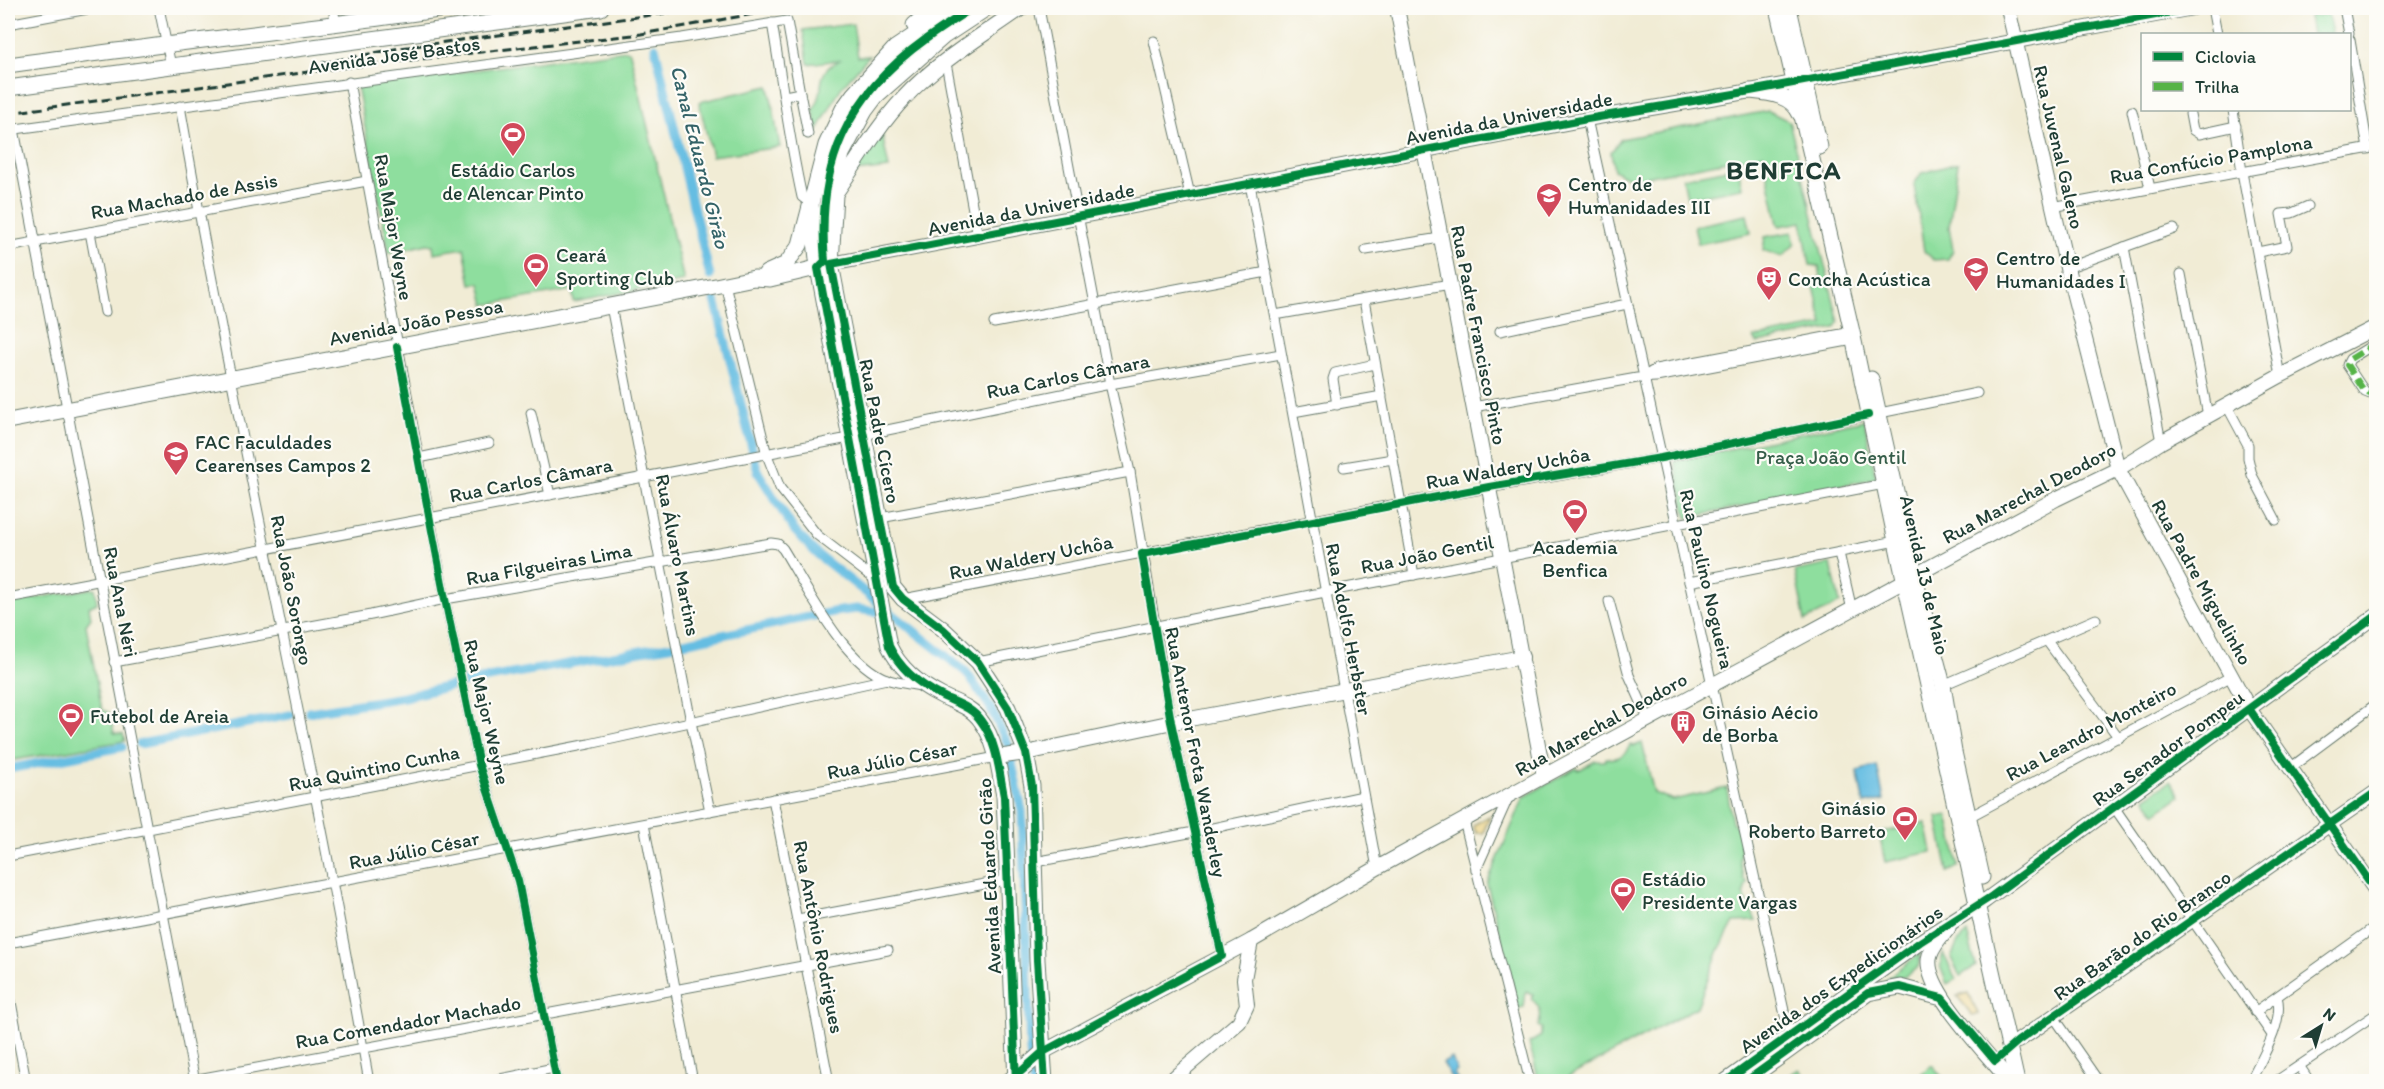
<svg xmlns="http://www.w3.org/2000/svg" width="2384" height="1089" font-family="Itim,sans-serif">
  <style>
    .green { fill: #8ede9e; stroke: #568e69; stroke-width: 1.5 }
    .sand { fill: #eeda9e; stroke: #868c69; stroke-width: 1.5 }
    .water { fill: #65bde2; stroke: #427d8b; stroke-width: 1.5 }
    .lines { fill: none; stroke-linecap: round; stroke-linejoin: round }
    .canal { stroke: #65bde2; stroke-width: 9 }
    .street-casing { stroke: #687a6c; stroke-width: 11 }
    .secondary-casing { stroke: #687a6c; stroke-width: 16 }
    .primary-casing { stroke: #687a6c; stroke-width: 17 }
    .street { stroke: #fff; stroke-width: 9 }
    .secondary { stroke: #fff; stroke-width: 14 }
    .primary { stroke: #fff; stroke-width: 15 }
    .rail { stroke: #1f3d34; stroke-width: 3; stroke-dasharray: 9 4.5; stroke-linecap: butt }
    .quiet { stroke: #55b346; stroke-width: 6; stroke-dasharray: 12 6; stroke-linecap: butt }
    .cycleway-casing { stroke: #fdfcf7; stroke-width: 11 }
    .cycleway { stroke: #00873e; stroke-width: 8 }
    .labels { text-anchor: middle; stroke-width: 4.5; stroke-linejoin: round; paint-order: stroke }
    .street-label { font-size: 20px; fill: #1f3d34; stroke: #fdfcf7 }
    .poi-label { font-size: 20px; fill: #1f3d34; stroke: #fdfcf7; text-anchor: start }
    .park-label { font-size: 20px; fill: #355d49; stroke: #fdfcf7 }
    .water-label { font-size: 21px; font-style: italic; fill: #346368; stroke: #fdfcf7 }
    .district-label { font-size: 26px; font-weight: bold; letter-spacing: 1.5px; fill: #1f3d34; stroke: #fdfcf7 }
  </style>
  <rect width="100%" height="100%" fill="#fdfcf7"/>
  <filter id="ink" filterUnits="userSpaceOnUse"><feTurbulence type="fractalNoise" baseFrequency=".0167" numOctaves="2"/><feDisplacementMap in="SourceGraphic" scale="12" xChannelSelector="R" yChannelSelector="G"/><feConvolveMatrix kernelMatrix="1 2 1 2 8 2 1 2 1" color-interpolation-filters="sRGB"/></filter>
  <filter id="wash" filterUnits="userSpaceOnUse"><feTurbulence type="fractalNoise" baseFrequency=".008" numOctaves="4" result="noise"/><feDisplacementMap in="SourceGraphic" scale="24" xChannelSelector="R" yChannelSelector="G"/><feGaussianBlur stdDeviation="1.35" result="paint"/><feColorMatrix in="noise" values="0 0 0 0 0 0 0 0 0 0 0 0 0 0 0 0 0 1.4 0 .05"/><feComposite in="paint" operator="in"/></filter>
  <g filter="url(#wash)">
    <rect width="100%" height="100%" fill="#f1ecd5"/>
    <g class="green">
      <path d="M2328 14 2332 34H2312L2309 16Z"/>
      <path d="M853 24 858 57 869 56 841 88 817 131 813 109C825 96 817 78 828 68 831 64 836 63 840 60L808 64 803 30Z"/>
      <path d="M627 50 630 52 684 281 574 302 572 290 485 305 480 283 471 284 464 248 434 253 433 245 427 244 389 253 357 86Z"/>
      <path d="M769 86 780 147 712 156 699 102Z"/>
      <path d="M1768 111 1789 121 1839 322 1835 328 1757 343 1754 338 1823 325 1813 282 1821 277 1819 266 1810 265 1802 222 1780 226 1778 224 1763 154 1635 179 1622 175 1614 170 1611 152 1621 139Z"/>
      <path d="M881 129 889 168 854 172Z"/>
      <path d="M1958 163 1949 227 1953 250 1948 259 1934 260 1924 251 1914 184 1922 173Z"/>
      <path d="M1738 167 1742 188 1687 198 1683 178Z"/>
      <path d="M1747 215 1751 233 1698 244 1694 226Z"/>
      <path d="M1792 232 1795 244 1782 257 1763 250 1765 237Z"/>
      <path d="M1864 420 1876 478 1687 518 1674 461Z"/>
      <path d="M1831 564 1840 603 1805 621 1795 571Z"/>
      <path d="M95 588 97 603 89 607 91 618 86 625 102 710 110 713 114 733 123 734 125 741 8 761V603Z"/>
      <path d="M1642 743 1654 793 1673 800 1727 788 1732 822C1744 832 1741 846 1740 859 1740 866 1743 873 1743 880L1747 882C1742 893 1744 902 1753 909L1752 912 1756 921 1734 922 1719 950 1697 1007 1561 1081H1539L1529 1043 1541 1036V1028L1538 1026C1543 1015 1541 1006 1531 999L1533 995 1526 992 1524 1007 1518 1009 1487 884 1524 797 1576 768 1579 770 1595 761H1605L1606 758C1617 760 1625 756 1630 745L1634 746Z"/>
      <path d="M2170 781 2180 796 2156 813 2145 798Z"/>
      <path d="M1948 815 1959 866 1948 872 1937 817Z"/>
      <path d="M1926 823 1932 852 1885 862 1879 833Z"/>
      <path d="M1967 933 1976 966 1960 976 1951 958 1958 942Z"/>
      <path d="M1921 953 1918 967 1904 977 1887 978Z"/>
      <path d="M1943 953 1956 979 1947 984 1940 966Z"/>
      <path d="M1932 1065 1944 1079 1941 1081H1928L1921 1074Z"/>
      <path d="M1799 1069 1809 1081H1780Z"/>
    </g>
    <g class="sand">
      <path d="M1490 816 1483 833H1476L1473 825Z"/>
      <path d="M1969 993 1978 1014 1973 1016 1957 996Z"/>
    </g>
    <g class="water">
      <path d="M1877 766 1884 800 1864 804 1857 771Z"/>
      <path d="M1452 1058 1457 1071 1454 1073 1457 1079 1453 1081 1443 1063Z"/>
    </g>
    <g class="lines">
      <g class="canal">
        <path d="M655 47 710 276"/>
        <path d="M715 300 758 472 794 530 818 555 966 672 989 705 1008 744 1022 811 1030 1050 1033 1082"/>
        <path d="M309 712 404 697 471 681 669 646 833 612 856 609 887 613"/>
        <path d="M140 744 290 715"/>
        <path d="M8 769 122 747"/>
      </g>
    </g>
  </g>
  <g filter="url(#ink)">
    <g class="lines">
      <defs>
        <g id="street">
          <path d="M159 8 171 66"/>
          <path d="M333 8 336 24"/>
          <path d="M1039 8 1110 384 1130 472 1171 722 1222 956"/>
          <path d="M2212 8 2217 34"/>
          <path d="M2344 8 2349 34"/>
          <path d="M772 23C782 81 789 139 802 197L811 204"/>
          <path d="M8 24 93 8"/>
          <path d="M2350 40 2368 149"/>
          <path d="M1154 41 1190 195"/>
          <path d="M947 68 978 237"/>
          <path d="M349 82 445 599 479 765 518 881 557 1082"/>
          <path d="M800 93 808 134"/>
          <path d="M180 106C237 432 312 755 369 1082"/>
          <path d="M2233 110 2242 172 2280 376"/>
          <path d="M2132 111 2150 188"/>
          <path d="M2190 114 2193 130 2199 134 2236 126"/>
          <path d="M1587 119 1790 1038"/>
          <path d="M14 129 195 1082"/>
          <path d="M8 130 682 38 787 21 800 93 785 96"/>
          <path d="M1250 184 1377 868"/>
          <path d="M2052 207 2376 147"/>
          <path d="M90 232 105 312"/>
          <path d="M8 247 367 181"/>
          <path d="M2124 247 2161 442"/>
          <path d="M1366 250 1440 238"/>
          <path d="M2258 252 2287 246 2281 214 2292 213 2308 206"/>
          <path d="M2067 268 2174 229"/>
          <path d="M2181 274 2208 416"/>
          <path d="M725 284 767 455 780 488 817 535 877 581"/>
          <path d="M1364 300 1414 575"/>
          <path d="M611 306 691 722 710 811"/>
          <path d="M1275 315 1450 284"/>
          <path d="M994 323 1267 272"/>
          <path d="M1500 331 1627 304"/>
          <path d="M2376 343 2350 359 2347 365 2365 392 2370 394 2376 390"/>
          <path d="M1643 377 1656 369 1852 332"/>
          <path d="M1337 405 1333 379 1335 373 1375 364"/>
          <path d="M2227 406 2248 445V458L2252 475 2276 520"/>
          <path d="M1473 407 1637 378 1656 377 1853 340"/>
          <path d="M1293 412 1382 396"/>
          <path d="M531 413 550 495"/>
          <path d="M863 435 1110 384 1281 354"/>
          <path d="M419 458 489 443"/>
          <path d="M1344 467 1393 459"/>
          <path d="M880 518 1130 472"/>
          <path d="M1839 553 1852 610"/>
          <path d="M1689 582 1896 541"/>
          <path d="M8 598 849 438"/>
          <path d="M903 599 1402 503 1661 458 1977 393"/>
          <path d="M1609 601 1629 675 1649 720"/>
          <path d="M2047 641 2119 738"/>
          <path d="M114 662 371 615 445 599 771 543 778 544 783 549C807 588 844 665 889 680 899 683 910 684 921 686"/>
          <path d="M978 662 1325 592 1884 484"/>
          <path d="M1943 685 2096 619"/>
          <path d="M2290 768 2376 704"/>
          <path d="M773 799 829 1082"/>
          <path d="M2114 807 2272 1035"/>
          <path d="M1969 817 2230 677"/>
          <path d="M1464 821 1530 1082"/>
          <path d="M644 824 693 1082"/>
          <path d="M8 856 589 744 887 679"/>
          <path d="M1035 862 1194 832 1363 796"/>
          <path d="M1476 870 1509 796"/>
          <path d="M798 919 1006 880"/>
          <path d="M8 943C337 882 667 820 997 757"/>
          <path d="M8 986 26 1082"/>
          <path d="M2255 1012 2376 926"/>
          <path d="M2054 1017 2099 1082"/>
          <path d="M2300 1067 2310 1082"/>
          <path d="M182 1082 888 950"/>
          <path d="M485 1082 554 1068"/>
          <path d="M2250 1082C2261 1060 2285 1021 2277 997"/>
          <path d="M2275 1082 2376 1014"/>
        </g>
        <g id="secondary">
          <path d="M1397 8 1544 776"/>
          <path d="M2008 8 2067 268 2118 469 2250 710 2376 891"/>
          <path d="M831 264 1587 119 1734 94 2193 8"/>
          <path d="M997 757 1026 753 1168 723 1522 657"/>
          <path d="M1986 900 2376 616"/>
          <path d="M2018 1041 2376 792"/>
          <path d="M1043 1052 1251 941 1377 868 1544 776 2056 499 2118 469 2161 442 2280 376 2376 327"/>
          <path d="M1169 1082 1239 1022 1247 1005 1244 979 1251 941"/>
        </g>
        <g id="primary">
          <path d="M987 8 943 37 877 95 865 111 842 154 836 177 831 264 893 587 903 599 943 629 978 662 1008 708 1026 753 1032 786 1037 960 1045 1082"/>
          <path d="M1777 8 1852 332 1901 565 2017 1082"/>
          <path d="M1789 8 1820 147"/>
          <path d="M914 25 933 8"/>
          <path d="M8 65C156 45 304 29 452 8"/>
          <path d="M8 88 601 8"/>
          <path d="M1749 91C1768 93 1791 94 1800 114"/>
          <path d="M836 192C858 160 877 127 904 98 937 62 982 36 1021 8"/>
          <path d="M811 204 818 268 889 646C900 669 920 685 942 696 956 703 972 707 981 721 997 742 999 771 1004 796L1016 1082"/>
          <path d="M766 273 786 264 800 245 826 145 843 109 853 95 895 48 955 8"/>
          <path d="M1871 379 1919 594 1943 685 1954 752 1982 877"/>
          <path d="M8 421 715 286 754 278 770 279 825 266"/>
          <path d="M1948 928C1942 936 1933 945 1930 955 1919 986 1990 1055 2010 1082"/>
          <path d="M1009 1081 1043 1052"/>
          <path d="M1725 1082 1920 942 1984 901"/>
          <path d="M1745 1082 1868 993 1900 987 1942 998"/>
        </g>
      </defs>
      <use href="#street" class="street-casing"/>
      <use href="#secondary" class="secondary-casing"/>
      <use href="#primary" class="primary-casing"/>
      <use href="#street" class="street"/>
      <use href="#secondary" class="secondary"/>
      <use href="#primary" class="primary"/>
      <g class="rail">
        <path d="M322 63 400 48 705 8"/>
        <path d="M8 113 323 70 641 34 787 8"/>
      </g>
      <g class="quiet">
        <path d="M2374 328 2376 332"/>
        <path d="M2376 343 2350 359 2347 365 2365 392 2370 394 2376 390"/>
      </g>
      <defs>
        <g id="cycleway">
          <path d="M972 8C957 18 941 28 926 39 847 96 816 165 825 261L818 268 889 646C900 669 920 685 942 696 956 703 972 707 981 721 997 742 999 771 1004 796L1016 1082"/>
          <path d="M397 347 445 599 479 765 518 881 557 1082"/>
          <path d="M2250 710 2376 891"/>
          <path d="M1009 1082 1043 1052 1222 956 1171 722 1142 554 1489 487 1661 458 1868 415"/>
          <path d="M1045 1082 1037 960 1032 786 1026 753 1008 708 978 662 943 629 903 599 893 587 831 264 1587 119 1734 94 2193 8"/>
          <path d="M1725 1082 1920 942 1992 896 2376 616"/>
          <path d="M1745 1082 1868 993 1900 987 1942 998 1995 1061 2018 1041 2376 792"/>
        </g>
      </defs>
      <use href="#cycleway" class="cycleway-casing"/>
      <use href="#cycleway" class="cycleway"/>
    </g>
  </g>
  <defs>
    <symbol id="stadium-pin" viewBox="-11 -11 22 30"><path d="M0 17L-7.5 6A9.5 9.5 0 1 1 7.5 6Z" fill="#d1495b" stroke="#fdfcf7"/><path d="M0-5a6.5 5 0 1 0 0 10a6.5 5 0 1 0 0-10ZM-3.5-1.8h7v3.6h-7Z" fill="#fff"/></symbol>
    <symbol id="university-pin" viewBox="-11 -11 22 30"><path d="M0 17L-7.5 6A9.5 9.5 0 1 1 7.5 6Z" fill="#d1495b" stroke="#fdfcf7"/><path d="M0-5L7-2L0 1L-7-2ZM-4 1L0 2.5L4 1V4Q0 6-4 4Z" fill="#fff"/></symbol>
    <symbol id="theatre-pin" viewBox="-11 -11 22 30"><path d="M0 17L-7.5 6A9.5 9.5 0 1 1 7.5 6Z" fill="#d1495b" stroke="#fdfcf7"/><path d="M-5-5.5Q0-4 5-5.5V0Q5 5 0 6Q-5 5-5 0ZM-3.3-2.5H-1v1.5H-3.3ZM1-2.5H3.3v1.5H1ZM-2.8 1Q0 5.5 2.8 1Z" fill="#fff"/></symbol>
    <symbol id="building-pin" viewBox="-11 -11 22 30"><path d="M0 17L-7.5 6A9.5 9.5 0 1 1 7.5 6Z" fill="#d1495b" stroke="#fdfcf7"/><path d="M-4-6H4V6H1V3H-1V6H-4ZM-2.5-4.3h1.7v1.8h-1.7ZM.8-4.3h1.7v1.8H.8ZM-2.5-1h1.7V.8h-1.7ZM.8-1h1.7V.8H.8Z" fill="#fff"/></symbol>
  </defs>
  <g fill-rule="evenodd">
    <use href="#stadium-pin" x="498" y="120" width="30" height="40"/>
    <use href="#university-pin" x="1534" y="181" width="30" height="40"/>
    <use href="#stadium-pin" x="521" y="251" width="30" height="40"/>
    <use href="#university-pin" x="1961" y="255" width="30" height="40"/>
    <use href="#theatre-pin" x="1754" y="264" width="30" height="40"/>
    <use href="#university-pin" x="161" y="439" width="30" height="40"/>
    <use href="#stadium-pin" x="1560" y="497" width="30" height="40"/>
    <use href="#stadium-pin" x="56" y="701" width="30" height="40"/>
    <use href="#building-pin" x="1668" y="708" width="30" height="40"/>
    <use href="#stadium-pin" x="1890" y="804" width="30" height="40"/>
    <use href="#stadium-pin" x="1608" y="875" width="30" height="40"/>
  </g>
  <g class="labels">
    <g class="street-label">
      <text transform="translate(394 55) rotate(-8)" y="7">Avenida José Bastos</text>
      <text transform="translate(1509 118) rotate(-11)" y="7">Avenida da Universidade</text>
      <text transform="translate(2059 147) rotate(77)" y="7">Rua Juvenal Galeno</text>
      <text transform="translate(2211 159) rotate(-10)" y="7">Rua Confúcio Pamplona</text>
      <text transform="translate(184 196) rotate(-10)" y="7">Rua Machado de Assis</text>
      <text transform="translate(1031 209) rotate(-11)" y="7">Avenida da Universidade</text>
      <text transform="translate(394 227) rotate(80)" y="7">Rua Major Weyne</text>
      <text transform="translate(416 322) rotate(-11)" y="7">Avenida João Pessoa</text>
      <text transform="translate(1479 335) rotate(79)" y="7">Rua Padre Francisco Pinto</text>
      <text transform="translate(1068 376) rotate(-11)" y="7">Rua Carlos Câmara</text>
      <text transform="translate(880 431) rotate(79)" y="7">Rua Padre Cícero</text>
      <text transform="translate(1508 468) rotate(-10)" y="7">Rua Waldery Uchôa</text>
      <text transform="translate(531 480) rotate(-11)" y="7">Rua Carlos Câmara</text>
      <text transform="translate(2029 493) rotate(-28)" y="7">Rua Marechal Deodoro</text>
      <text transform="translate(1427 554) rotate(-11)" y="7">Rua João Gentil</text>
      <text transform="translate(678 555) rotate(79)" y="7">Rua Álvaro Martins</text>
      <text transform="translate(1031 557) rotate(-11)" y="7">Rua Waldery Uchôa</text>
      <text transform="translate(549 564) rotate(-10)" y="7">Rua Filgueiras Lima</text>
      <text transform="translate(1925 575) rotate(77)" y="7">Avenida 13 de Maio</text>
      <text transform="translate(1707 579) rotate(77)" y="7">Rua Paulino Nogueira</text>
      <text transform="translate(2202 582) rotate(61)" y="7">Rua Padre Miguelinho</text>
      <text transform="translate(292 590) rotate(79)" y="7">Rua João Sorongo</text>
      <text transform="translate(121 602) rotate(79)" y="7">Rua Ana Néri</text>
      <text transform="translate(1349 629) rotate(79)" y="7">Rua Adolfo Herbster</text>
      <text transform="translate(487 712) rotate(77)" y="7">Rua Major Weyne</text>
      <text transform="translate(1601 724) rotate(-29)" y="7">Rua Marechal Deodoro</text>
      <text transform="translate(2091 731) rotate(-28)" y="7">Rua Leandro Monteiro</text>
      <text transform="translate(2168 748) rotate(-36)" y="7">Rua Senador Pompeu</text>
      <text transform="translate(1196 752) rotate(79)" y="7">Rua Antenor Frota Wanderley</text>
      <text transform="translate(892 760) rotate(-11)" y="7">Rua Júlio César</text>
      <text transform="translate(374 768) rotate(-11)" y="7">Rua Quintino Cunha</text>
      <text transform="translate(414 850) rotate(-11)" y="7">Rua Júlio César</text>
      <text transform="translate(989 876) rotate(-93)" y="7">Avenida Eduardo Girão</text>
      <text transform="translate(2142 935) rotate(-35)" y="7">Rua Barão do Rio Branco</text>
      <text transform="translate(819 937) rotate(79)" y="7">Rua Antônio Rodrigues</text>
      <text transform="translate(1841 979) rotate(-35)" y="7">Avenida dos Expedicionários</text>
      <text transform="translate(408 1022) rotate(-10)" y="7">Rua Comendador Machado</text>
    </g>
    <g class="poi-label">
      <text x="513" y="177" text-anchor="middle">Estádio Carlos<tspan x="513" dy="23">de Alencar Pinto</tspan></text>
      <text x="1568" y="191">Centro de<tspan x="1568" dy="23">Humanidades III</tspan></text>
      <text x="556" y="262">Ceará<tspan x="556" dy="23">Sporting Club</tspan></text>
      <text x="1996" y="265">Centro de<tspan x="1996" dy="23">Humanidades I</tspan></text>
      <text x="1788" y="286">Concha Acústica</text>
      <text x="195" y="449">FAC Faculdades<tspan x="195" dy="23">Cearenses Campos 2</tspan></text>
      <text x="1575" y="554" text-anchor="middle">Academia<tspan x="1575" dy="23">Benfica</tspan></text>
      <text x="1702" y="719">Ginásio Aécio<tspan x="1702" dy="23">de Borba</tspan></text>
      <text x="90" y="723">Futebol de Areia</text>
      <text x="1886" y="815" text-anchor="end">Ginásio<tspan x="1886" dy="23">Roberto Barreto</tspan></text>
      <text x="1642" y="886">Estádio<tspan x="1642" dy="23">Presidente Vargas</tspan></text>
    </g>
    <g class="park-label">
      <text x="1831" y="464">Praça João Gentil</text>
    </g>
    <g class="water-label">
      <text transform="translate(700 157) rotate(76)" y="7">Canal Eduardo Girão</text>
    </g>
    <g class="district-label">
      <text x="1784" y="179">BENFICA</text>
    </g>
  </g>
  <rect width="2384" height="1089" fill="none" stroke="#fdfcf7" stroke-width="30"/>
  <rect x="2141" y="33" width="210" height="78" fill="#fdfcf7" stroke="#a4b0a9" stroke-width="1.5"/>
  <rect x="2153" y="52" width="30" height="9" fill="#00873e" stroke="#a4b0a9" stroke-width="1.5"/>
  <text x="2195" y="63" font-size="18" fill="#1f3d34">Ciclovia</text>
  <rect x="2153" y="82" width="30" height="9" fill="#55b346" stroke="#a4b0a9" stroke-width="1.5"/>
  <text x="2195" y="93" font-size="18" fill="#1f3d34">Trilha</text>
  <g transform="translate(2321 1026) rotate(37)" stroke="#fdfcf7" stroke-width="4.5" paint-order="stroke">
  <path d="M0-4.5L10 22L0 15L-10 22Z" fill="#1f3d34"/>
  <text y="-9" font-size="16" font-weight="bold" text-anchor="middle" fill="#1f3d34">N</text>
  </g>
</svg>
